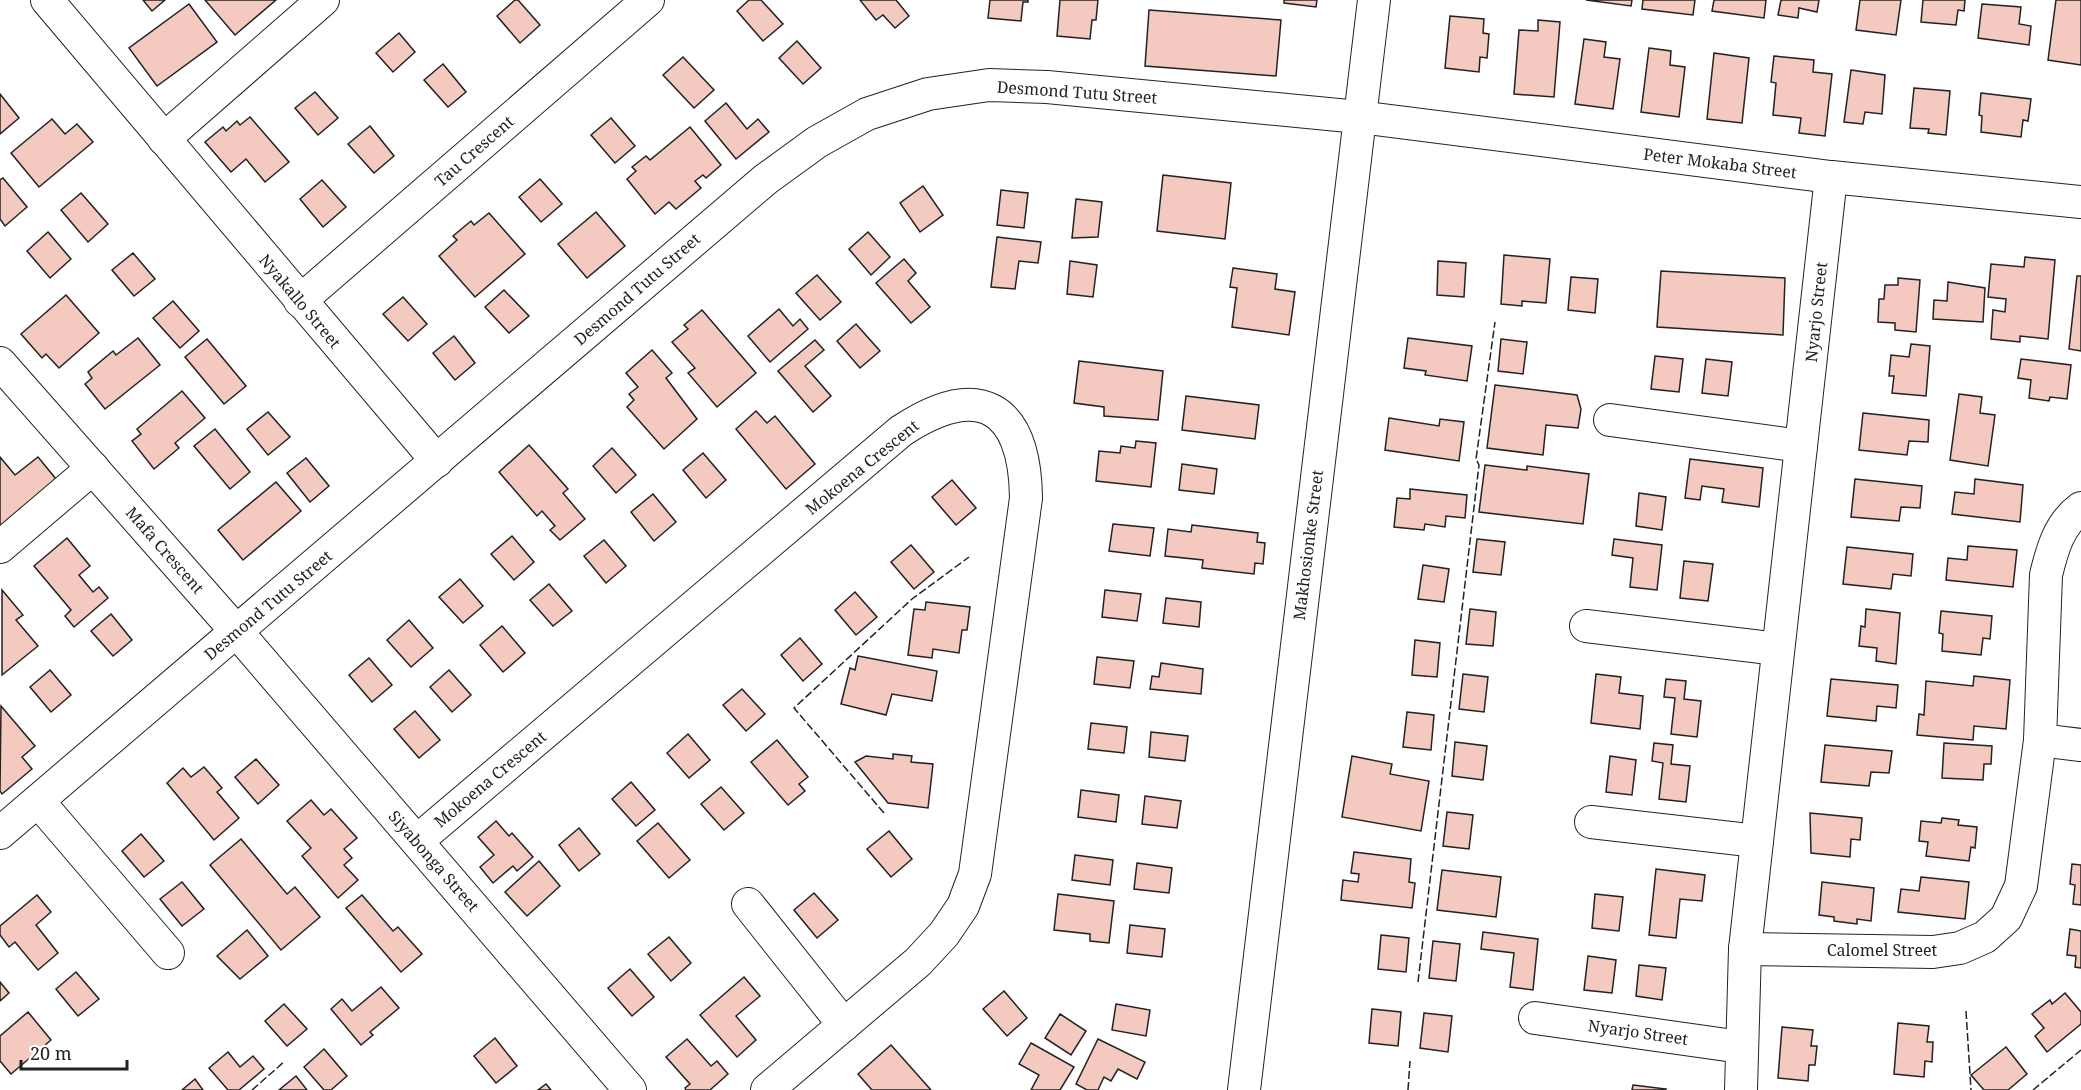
<svg xmlns="http://www.w3.org/2000/svg" width="2081" height="1090" font-family="'Noto Serif',serif">
  <style>
    .building { fill: #f3c9c0; stroke: #222; stroke-width: 1.5 }
    .lines { fill: none; stroke-linecap: round; stroke-linejoin: round }
    .minor-casing { stroke: #222; stroke-width: 34 }
    .minor { stroke: #fff; stroke-width: 32 }
    .fence { stroke: #222; stroke-width: 1.5; stroke-dasharray: 8 3; stroke-linecap: butt }
    .labels { text-anchor: middle; stroke-width: 4.5; stroke-linejoin: round; paint-order: stroke }
    .street-label { font-size: 16px; fill: #222; stroke: #fff }
  </style>
  <rect width="100%" height="100%" fill="#fff"/>
  <g class="building">
    <path d="M143 0H165L152 11Z"/>
    <path d="M205 0H276L235 35Z"/>
    <path d="M515 0H518L540 25 520 43 497 16Z"/>
    <path d="M749 0H761L783 24 763 41 737 11Z"/>
    <path d="M860 0H896L909 16 895 28 883 15 876 20Z"/>
    <path d="M990 0H1028V2H1023L1021 21 988 18Z"/>
    <path d="M1060 0H1098L1096 20H1092L1090 39 1057 36Z"/>
    <path d="M1284 0H1317L1316 7 1284 3Z"/>
    <path d="M1586 0H1632L1631 6Z"/>
    <path d="M1643 0H1695L1693 15 1642 9Z"/>
    <path d="M1714 0H1766L1764 18 1712 11Z"/>
    <path d="M1781 0H1819L1817 12 1799 8 1798 18 1778 15Z"/>
    <path d="M1860 0H1901L1896 35 1856 30Z"/>
    <path d="M1923 0H1965L1964 11 1958 10 1956 25 1921 22Z"/>
    <path d="M2056 0H2081V65L2048 60Z"/>
    <path d="M189 4 217 42 157 86 129 48Z"/>
    <path d="M1982 4 2021 7 2019 24 2031 26 2029 45 1978 38Z"/>
    <path d="M1149 10 1281 20 1276 76 1145 66Z"/>
    <path d="M1450 16 1484 19 1483 33 1489 34 1487 58 1480 57 1479 72 1445 68Z"/>
    <path d="M1538 20 1560 22 1554 97 1514 94 1519 30 1538 31Z"/>
    <path d="M399 33 415 52 393 72 376 53Z"/>
    <path d="M1584 39 1606 42 1604 57 1620 59 1613 109 1575 104Z"/>
    <path d="M797 41 821 68 803 84 779 58Z"/>
    <path d="M1649 48 1671 51 1670 65 1685 67 1679 117 1641 112Z"/>
    <path d="M1714 53 1749 58 1742 123 1707 119Z"/>
    <path d="M1774 56 1814 60 1813 72 1832 74 1825 136 1799 133 1801 118 1773 115 1776 83 1771 82Z"/>
    <path d="M683 57 714 90 694 108 663 75Z"/>
    <path d="M443 64 466 92 448 107 424 80Z"/>
    <path d="M1851 70 1885 75 1882 114 1865 112 1863 124 1844 122Z"/>
    <path d="M1914 88 1950 91 1946 135 1928 133 1929 129 1910 128Z"/>
    <path d="M315 92 338 118 318 135 295 108Z"/>
    <path d="M1981 93 2031 99 2028 121 2023 120 2021 137 1981 132 1982 116 1979 115Z"/>
    <path d="M0 94 19 118 0 134Z"/>
    <path d="M726 103 747 129 758 119 769 132 736 159 705 121Z"/>
    <path d="M250 117 289 162 265 182 246 159 231 172 205 142 223 127 226 131 237 121 240 125Z"/>
    <path d="M611 118 635 146 615 163 591 135Z"/>
    <path d="M52 119 65 134 77 124 93 142 39 187 11 153Z"/>
    <path d="M370 126 394 156 374 173 348 144Z"/>
    <path d="M690 127 721 165 706 178 703 175 695 181 701 188 676 209 669 202 655 214 627 179 636 171 632 167 646 156 650 160Z"/>
    <path d="M1163 175 1231 183 1225 239 1157 231Z"/>
    <path d="M3 178 27 207 5 226 0 219V180Z"/>
    <path d="M540 179 562 204 541 222 519 197Z"/>
    <path d="M322 180 346 207 323 227 300 199Z"/>
    <path d="M923 186 943 215 920 232 900 203Z"/>
    <path d="M1001 190 1028 193 1024 228 997 225Z"/>
    <path d="M81 193 108 224 88 242 61 210Z"/>
    <path d="M1076 199 1102 202 1098 237 1072 238Z"/>
    <path d="M596 212 625 246 587 278 558 244Z"/>
    <path d="M489 213 525 254 475 297 439 256 457 240 453 236 471 221 474 225Z"/>
    <path d="M48 232 71 259 50 278 27 251Z"/>
    <path d="M868 232 890 257 871 275 849 249Z"/>
    <path d="M997 237 1041 242 1038 263 1019 261 1015 289 991 287Z"/>
    <path d="M133 253 155 279 134 296 112 270Z"/>
    <path d="M1504 255 1550 259 1546 303 1522 301V306L1501 304Z"/>
    <path d="M2025 257 2055 260 2048 339 2020 336V342L1991 339 1993 310 2005 312 2006 299 1988 297 1991 264 2024 267Z"/>
    <path d="M904 259 916 273 908 281 930 307 911 323 876 283Z"/>
    <path d="M1070 261 1097 265 1093 297 1067 294Z"/>
    <path d="M1438 261 1466 263 1464 297 1437 295Z"/>
    <path d="M1233 268 1277 274 1275 289 1295 292 1289 335 1232 327 1237 288 1230 287Z"/>
    <path d="M1661 271 1785 278 1783 335 1657 327Z"/>
    <path d="M817 275 841 302 820 320 796 293Z"/>
    <path d="M2077 276H2081V351L2069 349Z"/>
    <path d="M1571 277 1598 279 1595 313 1568 310Z"/>
    <path d="M1898 278 1920 280 1916 332 1895 330V323L1878 322 1879 299H1884L1885 285H1898Z"/>
    <path d="M1948 282 1985 288 1983 322 1933 319 1934 300 1947 301Z"/>
    <path d="M504 290 529 316 509 333 485 307Z"/>
    <path d="M66 295 99 333 59 368 46 354 42 358 21 334Z"/>
    <path d="M403 297 427 324 408 341 383 314Z"/>
    <path d="M173 301 199 331 180 348 153 318Z"/>
    <path d="M779 309 793 326 800 319 808 329 770 362 748 336Z"/>
    <path d="M702 310 756 373 717 407 688 373 695 368 672 342 688 329 684 325Z"/>
    <path d="M856 324 880 351 860 368 837 341Z"/>
    <path d="M454 336 475 363 455 380 433 353Z"/>
    <path d="M138 338 160 365 105 409 85 384 92 378 88 372 113 351 116 355Z"/>
    <path d="M1408 338 1472 346 1467 381 1425 375 1426 371 1404 368Z"/>
    <path d="M207 339 246 386 224 404 185 357Z"/>
    <path d="M1501 339 1527 342 1523 374 1498 371Z"/>
    <path d="M815 340 824 350 805 366 831 396 813 412 778 371Z"/>
    <path d="M1911 344 1930 346 1926 396 1892 393 1894 376H1889L1891 355 1909 357Z"/>
    <path d="M652 350 672 373 666 378 697 419 664 449 627 407 634 400 629 394 638 387 626 373Z"/>
    <path d="M1655 356 1683 359 1679 392 1651 389Z"/>
    <path d="M1706 359 1732 362 1728 396 1702 393Z"/>
    <path d="M2021 359 2071 365 2067 399 2050 397 2049 401 2029 398 2031 380 2018 378Z"/>
    <path d="M1079 361 1163 371 1158 420 1104 416V407L1074 403Z"/>
    <path d="M1495 385 1577 395 1581 409 1578 428 1546 425 1543 455 1487 448Z"/>
    <path d="M182 391 205 418 175 443 179 448 154 469 132 441 141 434 137 429Z"/>
    <path d="M1959 394 1982 397 1980 413 1995 415 1988 466 1950 460Z"/>
    <path d="M1186 396 1259 405 1255 439 1182 430Z"/>
    <path d="M756 411 767 423 775 416 815 464 786 489 736 429Z"/>
    <path d="M268 412 290 437 268 455 247 429Z"/>
    <path d="M1863 413 1929 420 1928 442 1909 441 1907 455 1859 450Z"/>
    <path d="M1389 418 1439 426 1440 419 1464 422 1459 461 1385 450Z"/>
    <path d="M215 429 250 472 230 489 194 446Z"/>
    <path d="M1136 441 1156 443 1151 487 1096 481 1099 451 1120 453 1121 446 1135 448Z"/>
    <path d="M529 445 568 489 563 493 585 519 560 540 550 530 555 526 542 511 537 516 499 472Z"/>
    <path d="M612 448 636 475 616 493 593 466Z"/>
    <path d="M703 453 726 480 706 498 683 470Z"/>
    <path d="M0 457 15 475 38 457 56 479 0 526Z"/>
    <path d="M306 458 329 486 310 502 287 473Z"/>
    <path d="M1690 459 1763 468 1759 507 1722 502 1724 489 1702 486 1700 500 1685 498Z"/>
    <path d="M1182 464 1217 469 1214 494 1179 490Z"/>
    <path d="M1485 465 1527 470V466L1589 474 1583 524 1479 512Z"/>
    <path d="M1855 479 1922 486 1920 508 1901 507 1899 521 1851 517Z"/>
    <path d="M1975 479 2023 485 2020 522 1952 514 1955 492 1974 494Z"/>
    <path d="M952 480 976 508 956 525 932 497Z"/>
    <path d="M276 482 301 511 243 560 218 530Z"/>
    <path d="M1410 489 1467 495 1465 518 1446 516 1445 527 1425 524 1424 530 1394 527 1397 498 1410 499Z"/>
    <path d="M1639 493 1666 497 1662 530 1636 526Z"/>
    <path d="M653 494 676 522 654 541 631 512Z"/>
    <path d="M1113 524 1154 528 1150 556 1109 551Z"/>
    <path d="M1192 525 1258 533 1257 542 1265 543 1263 564 1255 563 1254 574 1202 568 1203 560 1165 556 1168 529 1191 532Z"/>
    <path d="M512 536 534 562 514 580 491 554Z"/>
    <path d="M67 538 90 566 79 575 93 592 99 587 108 598 74 627 65 616 71 610 34 566Z"/>
    <path d="M1477 539 1505 542 1501 575 1473 572Z"/>
    <path d="M1614 539 1662 545 1657 590 1630 587 1633 558 1612 555Z"/>
    <path d="M604 540 626 566 606 583 584 556Z"/>
    <path d="M911 545 934 572 914 589 891 562Z"/>
    <path d="M1968 546 2017 550 2013 587 1946 580 1948 558 1967 560Z"/>
    <path d="M1847 547 1913 554 1911 576 1893 574 1891 589 1843 584Z"/>
    <path d="M1684 561 1713 564 1708 601 1680 598Z"/>
    <path d="M1423 565 1449 569 1444 602 1418 599Z"/>
    <path d="M460 579 483 606 463 623 439 597Z"/>
    <path d="M549 584 572 611 553 626 530 600Z"/>
    <path d="M2 590 23 615 16 620 38 646 2 675Z"/>
    <path d="M1105 590 1141 594 1137 621 1102 617Z"/>
    <path d="M855 592 877 617 856 635 835 610Z"/>
    <path d="M1166 598 1201 602 1199 627 1163 623Z"/>
    <path d="M926 602 970 607 967 630H962L959 653 933 649 932 658 908 655 914 609 925 610Z"/>
    <path d="M1470 609 1496 612 1493 646 1466 644Z"/>
    <path d="M1866 609 1900 613 1896 664 1876 661 1877 648 1859 646 1861 626 1865 627Z"/>
    <path d="M1941 611 1992 616 1990 639 1983 638 1981 655 1942 651 1943 634 1939 633Z"/>
    <path d="M111 614 132 640 113 656 91 631Z"/>
    <path d="M409 620 433 648 411 667 387 640Z"/>
    <path d="M502 626 525 653 503 672 480 645Z"/>
    <path d="M800 638 822 664 803 681 781 655Z"/>
    <path d="M1415 640 1440 643 1437 677 1412 675Z"/>
    <path d="M858 656 937 671 932 701 892 694 886 715 841 704 850 668 855 670Z"/>
    <path d="M1097 657 1134 661 1130 688 1094 684Z"/>
    <path d="M369 658 392 685 372 702 349 675Z"/>
    <path d="M1161 663 1203 669 1201 694 1150 689 1152 676 1159 677Z"/>
    <path d="M50 670 71 695 51 712 30 687Z"/>
    <path d="M449 670 471 695 452 712 430 687Z"/>
    <path d="M1463 674 1488 677 1484 712 1459 709Z"/>
    <path d="M1596 674 1621 677 1619 693 1643 696 1640 729 1591 723Z"/>
    <path d="M1974 676 2010 680 2006 729 1974 726 1973 740 1917 735 1919 714 1924 715 1926 681 1973 686Z"/>
    <path d="M1666 679 1686 681 1684 699 1701 701 1697 737 1671 734 1675 698 1664 697Z"/>
    <path d="M1831 679 1898 685 1896 708 1877 706 1876 721 1827 716Z"/>
    <path d="M742 689 765 714 746 731 723 705Z"/>
    <path d="M1 706 35 746 22 757 32 769 2 794 0 791Z"/>
    <path d="M415 711 440 740 419 758 394 729Z"/>
    <path d="M1407 712 1434 715 1431 750 1403 747Z"/>
    <path d="M1091 723 1127 727 1124 753 1088 749Z"/>
    <path d="M1151 732 1188 736 1185 761 1149 757Z"/>
    <path d="M688 734 710 760 689 778 667 753Z"/>
    <path d="M777 740 808 777 799 784 805 791 788 805 751 762Z"/>
    <path d="M1455 742 1487 746 1483 780 1452 776Z"/>
    <path d="M1654 743 1673 745 1671 764 1690 766 1686 802 1659 799 1663 763 1652 761Z"/>
    <path d="M1944 743 1992 746 1991 764H1984L1983 780 1942 778Z"/>
    <path d="M1825 745 1892 751 1889 773 1871 772 1869 786 1821 782Z"/>
    <path d="M893 754 912 756 911 762 933 764 928 808 888 803 855 762 866 756 893 759Z"/>
    <path d="M1352 756 1392 764 1390 774 1429 781 1421 831 1342 817Z"/>
    <path d="M1610 756 1636 760 1632 795 1606 792Z"/>
    <path d="M256 759 279 785 258 804 235 777Z"/>
    <path d="M204 767 222 788 217 792 239 818 214 840 167 783 183 768 191 777Z"/>
    <path d="M631 782 655 810 636 826 612 799Z"/>
    <path d="M721 787 744 813 724 830 701 804Z"/>
    <path d="M1081 790 1119 795 1116 822 1078 817Z"/>
    <path d="M1145 796 1181 801 1177 828 1142 824Z"/>
    <path d="M311 800 324 815 331 809 357 838 344 849 352 858 344 865 358 880 338 898 302 856 311 848 287 821Z"/>
    <path d="M1447 812 1473 815 1469 849 1443 846Z"/>
    <path d="M1810 813 1862 818 1860 840 1851 839 1850 857 1811 853Z"/>
    <path d="M1942 818 1959 820 1958 825 1977 827 1975 848 1971 847 1969 861 1926 856 1928 842 1919 841 1921 821 1941 823Z"/>
    <path d="M496 821 509 836 512 833 533 857 517 871 513 866 493 883 480 867 494 855 478 837Z"/>
    <path d="M658 823 690 860 669 878 637 841Z"/>
    <path d="M579 828 600 854 579 871 559 845Z"/>
    <path d="M889 831 912 859 891 877 867 849Z"/>
    <path d="M141 834 164 861 144 877 122 851Z"/>
    <path d="M241 839 287 894 295 887 320 917 281 950 210 865Z"/>
    <path d="M1354 852 1411 859 1409 882 1415 883 1412 908 1341 900 1343 880 1358 882 1359 874 1351 873Z"/>
    <path d="M1075 855 1113 860 1110 885 1072 880Z"/>
    <path d="M539 861 560 886 527 916 505 892Z"/>
    <path d="M1137 863 1172 868 1169 893 1134 889Z"/>
    <path d="M2072 864 2081 865V905L2073 904 2075 885 2070 884Z"/>
    <path d="M1656 869 1705 875 1702 901 1680 899 1676 938 1649 935Z"/>
    <path d="M1442 870 1501 877 1496 917 1437 910Z"/>
    <path d="M1921 877 1969 882 1965 919 1898 912 1901 889 1919 891Z"/>
    <path d="M182 882 204 909 182 926 160 899Z"/>
    <path d="M1822 882 1874 888 1871 921 1857 919V924L1834 921V917L1819 915Z"/>
    <path d="M814 893 838 920 817 938 794 910Z"/>
    <path d="M1058 894 1114 901 1109 943 1090 941V934L1054 930Z"/>
    <path d="M1595 894 1623 897 1619 931 1592 928Z"/>
    <path d="M37 895 51 912 36 925 58 953 38 970 15 942 9 947 0 935V926Z"/>
    <path d="M362 895 393 931 398 927 422 954 401 972 346 908Z"/>
    <path d="M1130 925 1165 929 1162 957 1127 953Z"/>
    <path d="M2070 929 2081 931V968L2075 967 2076 956 2067 955Z"/>
    <path d="M247 930 268 956 240 979 217 956Z"/>
    <path d="M1483 932 1538 939 1533 990 1510 987 1514 953 1481 949Z"/>
    <path d="M1381 935 1409 938 1406 972 1378 969Z"/>
    <path d="M669 937 691 963 671 981 648 954Z"/>
    <path d="M1433 941 1460 944 1456 981 1429 978Z"/>
    <path d="M1588 956 1616 960 1612 993 1584 990Z"/>
    <path d="M1639 965 1666 968 1662 1000 1636 996Z"/>
    <path d="M630 969 654 997 632 1016 608 988Z"/>
    <path d="M76 972 99 999 78 1016 56 989Z"/>
    <path d="M744 977 760 996 736 1016 756 1040 737 1057 700 1015Z"/>
    <path d="M0 982 9 993 0 1001Z"/>
    <path d="M381 987 399 1008 370 1032 373 1035 361 1045 331 1009 342 999 352 1011Z"/>
    <path d="M1004 991 1027 1018 1007 1036 983 1009Z"/>
    <path d="M2065 993 2081 1012V1024L2047 1052 2035 1036 2044 1028 2032 1014 2050 1000 2052 1004Z"/>
    <path d="M284 1004 307 1029 287 1046 265 1021Z"/>
    <path d="M1116 1004 1150 1010 1146 1036 1112 1030Z"/>
    <path d="M1372 1009 1401 1012 1398 1046 1369 1043Z"/>
    <path d="M28 1012 51 1040 11 1074 0 1061V1036Z"/>
    <path d="M1424 1013 1452 1016 1448 1052 1420 1048Z"/>
    <path d="M1060 1014 1086 1031 1071 1055 1045 1038Z"/>
    <path d="M1898 1023 1929 1026 1927 1042H1933L1932 1062 1925 1061 1924 1077 1894 1074Z"/>
    <path d="M1782 1027 1813 1030 1811 1046H1817L1815 1065H1809L1808 1081 1778 1078Z"/>
    <path d="M495 1038 517 1066 496 1083 474 1056Z"/>
    <path d="M687 1039 711 1066 717 1061 728 1074 710 1090H686L685 1088 690 1084 666 1057Z"/>
    <path d="M1098 1039 1145 1062 1137 1079 1118 1069 1111 1081 1104 1077 1098 1090H1087L1076 1084Z"/>
    <path d="M1031 1043 1074 1067 1060 1090H1031L1039 1075 1019 1064Z"/>
    <path d="M891 1045 931 1090H872L858 1074Z"/>
    <path d="M2006 1047 2027 1074 2008 1090H1984L1971 1075Z"/>
    <path d="M324 1049 347 1076 331 1090H324L304 1067Z"/>
    <path d="M228 1052 240 1067 253 1056 264 1069 239 1090H228L209 1068Z"/>
    <path d="M296 1076 307 1090H279Z"/>
    <path d="M195 1079 203 1090H182Z"/>
    <path d="M546 1084 551 1090H538Z"/>
    <path d="M1633 1085 1666 1089 1665 1090H1632Z"/>
  </g>
  <g class="lines">
    <defs>
      <g id="minor">
        <path d="M47 0 437 461"/>
        <path d="M164 139 323 0"/>
        <path d="M300 301 648 0"/>
        <path d="M0 363 237 632 630 1090"/>
        <path d="M1610 420 1801 446"/>
        <path d="M0 547 93 468"/>
        <path d="M1586 626 1778 649"/>
        <path d="M2040 740 2081 745"/>
        <path d="M38 801 168 953"/>
        <path d="M1591 822 1757 841"/>
        <path d="M0 833 766 179 817 142 867 114 928 94 989 85 1047 87 1359 117 1831 177 2081 202"/>
        <path d="M417 841 901 431C979 379 1025 406 1026 498L975 874 963 906 944 934 918 962 767 1090"/>
        <path d="M748 904 844 1025"/>
        <path d="M1745 949 1933 952 1960 948 1985 937 2006 918 2021 886 2040 740 2046 575C2052 550 2059 524 2081 508"/>
        <path d="M1535 1018 1741 1047"/>
        <path d="M1244 1090 1374 0"/>
        <path d="M1741 1090 1745 949 1831 177"/>
      </g>
    </defs>
    <use href="#minor" class="minor-casing"/>
    <use href="#minor" class="minor"/>
    <g class="fence">
      <path d="M884 813 794 708 912 599 969 557"/>
      <path d="M1418 982 1479 465 1476 459 1495 322"/>
      <path d="M1966 1011 1971 1090"/>
      <path d="M252 1090 285 1061"/>
      <path d="M1408 1090 1410 1061"/>
      <path d="M2033 1090 2081 1050"/>
    </g>
  </g>
  <g class="labels">
    <g class="street-label">
      <text transform="translate(1077 92) rotate(4)" y="6">Desmond Tutu Street</text>
      <text transform="translate(474 151) rotate(-41)" y="6">Tau Crescent</text>
      <text transform="translate(1720 163) rotate(7)" y="6">Peter Mokaba Street</text>
      <text transform="translate(637 289) rotate(-41)" y="6">Desmond Tutu Street</text>
      <text transform="translate(300 301) rotate(50)" y="6">Nyakallo Street</text>
      <text transform="translate(1816 312) rotate(-84)" y="6">Nyarjo Street</text>
      <text transform="translate(862 467) rotate(-39)" y="6">Mokoena Crescent</text>
      <text transform="translate(1308 545) rotate(-83)" y="6">Makhosionke Street</text>
      <text transform="translate(165 550) rotate(49)" y="6">Mafa Crescent</text>
      <text transform="translate(268 605) rotate(-40)" y="6">Desmond Tutu Street</text>
      <text transform="translate(490 779) rotate(-40)" y="6">Mokoena Crescent</text>
      <text transform="translate(434 861) rotate(49)" y="6">Siyabonga Street</text>
      <text x="1882" y="956">Calomel Street</text>
      <text transform="translate(1638 1032) rotate(8)" y="6">Nyarjo Street</text>
    </g>
  </g>
  <path d="M21 1060v9h106v-9" fill="none" stroke="#222222" stroke-width="3"/>
  <text x="30" y="1060" font-size="18" fill="#222222" stroke="#ffffff" stroke-width="4.5" paint-order="stroke">20 m</text>
</svg>
